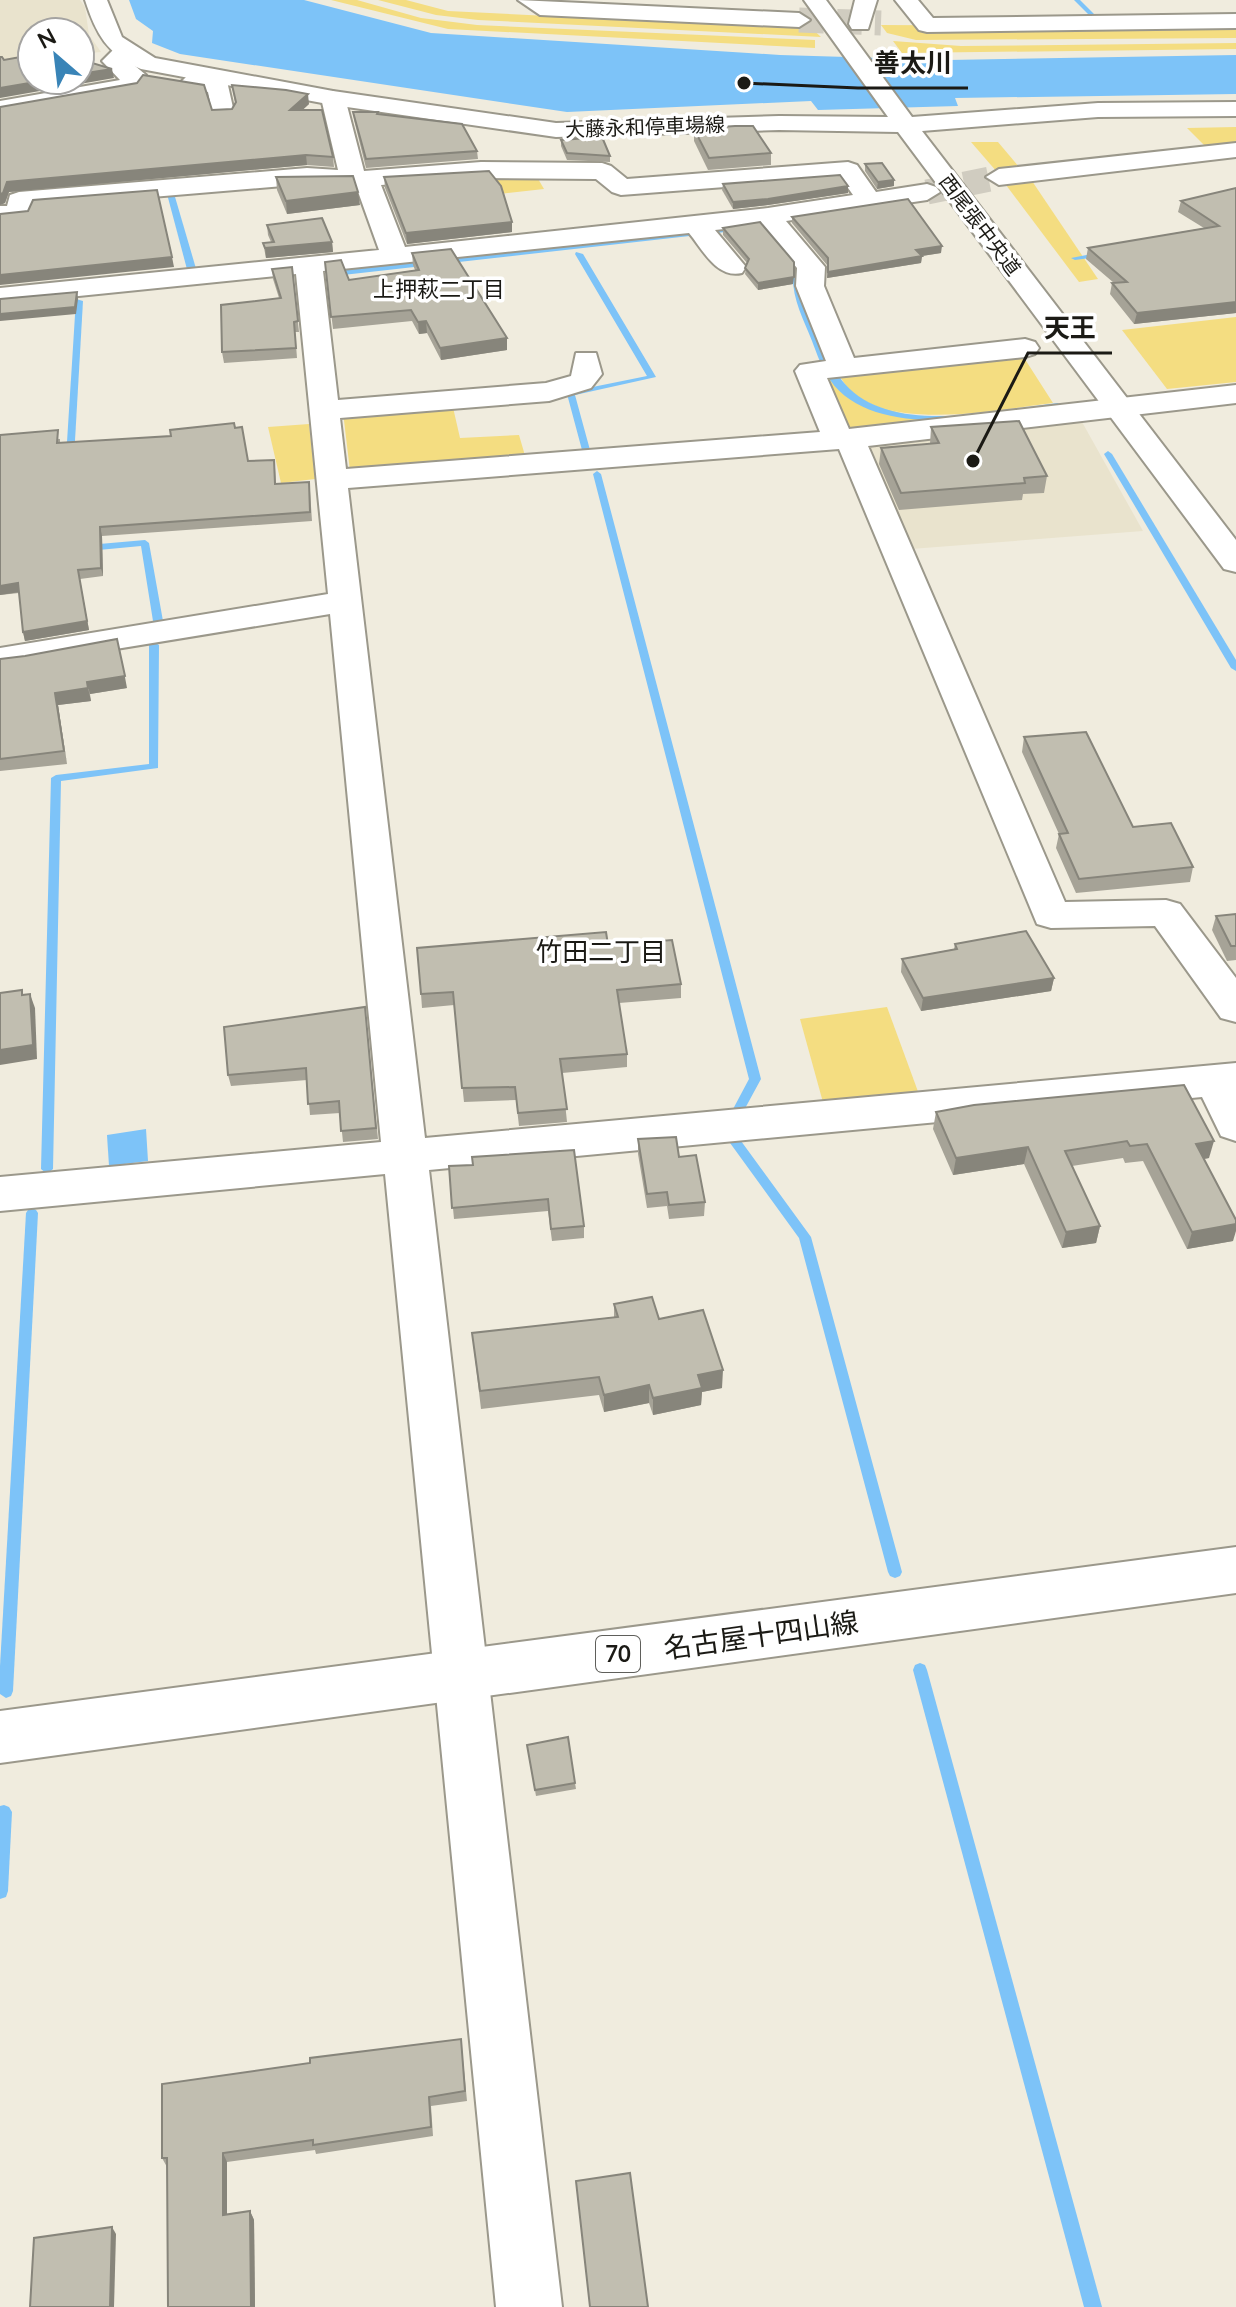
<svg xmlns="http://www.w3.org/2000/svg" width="1236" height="2307" font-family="Lato,'Noto Sans JP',sans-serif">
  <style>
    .built { fill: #e9e3cd }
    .green { fill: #f4dd81 }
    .water { fill: #7dc3f8 }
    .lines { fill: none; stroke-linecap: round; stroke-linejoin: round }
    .stream { fill: #7dc3f8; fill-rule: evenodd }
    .minor-tunnel { stroke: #d0ccc0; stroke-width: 25; stroke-dasharray: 25 13; stroke-linecap: butt }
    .minor-casing { stroke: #9b988b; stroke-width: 4 }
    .major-casing { stroke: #9b988b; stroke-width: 4 }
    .minor { fill: #fff; fill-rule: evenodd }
    .major { fill: #fff; fill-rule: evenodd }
    .wall { fill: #a6a397 }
    .shaded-wall { fill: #87857b }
    .building { fill: #c1beb0; stroke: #87857b; stroke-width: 2 }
    .labels { text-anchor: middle; stroke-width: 7; stroke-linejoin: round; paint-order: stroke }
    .far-street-label { font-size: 20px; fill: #1b1a15; stroke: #fff }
    .far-neighbourhood-label { font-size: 22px; fill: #1b1a15; stroke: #fff }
    .shield { fill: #fff; stroke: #5f5f5b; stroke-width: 2 }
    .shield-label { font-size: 22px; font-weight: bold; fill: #1b1a15 }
    .neighbourhood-label { font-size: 26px; fill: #1b1a15; stroke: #fff }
    .near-street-label { font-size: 28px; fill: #1b1a15; stroke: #fff }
    .leader { fill: none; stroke: #1b1a15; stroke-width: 3 }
    .callout-dot { fill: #1b1a15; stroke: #fff; stroke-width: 3 }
    .callout-label { font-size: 26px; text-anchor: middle; font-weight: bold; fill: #1b1a15; stroke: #fff; stroke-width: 7; stroke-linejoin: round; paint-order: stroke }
  </style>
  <rect width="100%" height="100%" fill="#f0ecde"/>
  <g class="built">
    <path d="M0 0H80L85 7 89 35 101 52 80 54V32H32V59L0 62Z"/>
    <path d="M1082 422 1143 531 911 549 865 447Z"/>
  </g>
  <g class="green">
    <path d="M331 0H357L421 18 477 25 815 40V48L448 29Z"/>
    <path d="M378 0H406L448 11 768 27 769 24 806 23 821 37 478 20 436 15Z"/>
    <path d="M881 25 1236 27V38L916 40 887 33Z"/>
    <path d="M893 41 961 46 1236 43V49L902 53Z"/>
    <path d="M1236 127V146L1208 149 1187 128Z"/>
    <path d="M971 142H998L1019 167 997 172Z"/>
    <path d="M478 172H534L544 189 490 195Z"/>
    <path d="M1032 181 1098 279 1079 282 1006 185Z"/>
    <path d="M1236 317V382L1167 389 1122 330Z"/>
    <path d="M1021 353 1053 403C999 409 868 438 839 374Z"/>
    <path d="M827 375 854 400 934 422 842 431 819 376Z"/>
    <path d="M452 403 460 438 519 435 526 459 350 471 343 412Z"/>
    <path d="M309 424 315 479 281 483 268 427Z"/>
    <path d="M887 1007 920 1097 824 1106 800 1019Z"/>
  </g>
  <g class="water">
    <path d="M129 0H304L431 33 780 55 948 60 1236 55V94L955 98 958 106 818 110 811 101 567 112 180 54 152 43 153 31 136 19Z"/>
    <path d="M173 190 197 272 188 273 167 194Z"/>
    <path d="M754 224 802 271C803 299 815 320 826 346 832 358 836 375 845 384 892 437 997 410 1058 403L1063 408C999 415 874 443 830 380 822 369 817 354 812 341 803 318 791 297 793 271L752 229 334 276 337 271Z"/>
    <path d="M146 1129 148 1161 109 1166 107 1135Z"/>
  </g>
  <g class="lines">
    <g class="stream">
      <path d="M1074 0H1080L1097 17V19H1093Z"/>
      <path d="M576 252 583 254 656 377 575 395 590 450 586 452 582 450 567 394 568 392 647 376 575 254Z"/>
      <path d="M1102 252H1105V256L1075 260 1071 258Z"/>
      <path d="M76 299 83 301 74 458 70 461 66 458Z"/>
      <path d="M1108 451 1112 454 1236 660V671L1231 668 1104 454Z"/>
      <path d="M597 471 601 474 761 1079 742 1114 738 1115 732 1111 749 1079 593 474Z"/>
      <path d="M145 540 149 543 163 621 158 624 153 621 141 546 88 551 84 548 88 545Z"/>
      <path d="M154 642 159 645 158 768 61 781 53 1169 47 1174 41 1169 51 778 56 775 149 764V645Z"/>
      <path d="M729 1129 733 1130 811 1237 902 1572 900 1576 895 1578 890 1576 888 1572 799 1238 725 1136 723 1133Z"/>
      <path d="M32 1208 36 1210 38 1213 13 1691 11 1696 6 1698 0 1694V1666L26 1213 28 1210Z"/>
      <path d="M920 1663 925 1665 927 1670 1102 2307H1084L913 1670 915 1665Z"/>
      <path d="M4 1805 9 1807 12 1812 8 1891 6 1897 0 1899V1806Z"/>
    </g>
    <g class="minor-tunnel">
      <path d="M799 20 881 23"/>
      <path d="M927 192 999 177"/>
    </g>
    <defs>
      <g id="minor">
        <path d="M518 0 799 13 810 20 799 27 540 15Z"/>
        <path d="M895 0H918L933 18 1236 14V28L927 32 919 30Z"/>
        <path d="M123 46 131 48 134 53 128 60 146 75 138 90 0 115V101L120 80 102 61 115 48Z"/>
        <path d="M201 68 209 70 211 78 227 81 234 112 231 117H213L208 92 184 88 180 83 193 70Z"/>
        <path d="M333 91 345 98 364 171 481 162 602 163 611 166 627 179 848 162 857 165 876 192 927 184 936 187 940 192 927 200 786 221 825 267 824 286 854 358 1025 339 1035 342 1039 348 1035 354 1025 357 827 378 849 429 1236 385V403L868 446 1065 902 1166 900 1180 904 1236 978V1022L1221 1018 1155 926 1051 928 1037 924 839 449 348 488 425 1138 1236 1063V1141L1221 1136 1202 1097 429 1170 562 2307H496L385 1174 0 1211V1177L381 1142 330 614 0 668V648L328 594 296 274 0 304V288L379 250 356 186 307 184 33 207 30 218 0 222V206H7L10 195 19 192 307 168 338 170 321 98ZM481 178 596 179 612 192 621 195 841 178 853 195 768 208 405 247 381 185ZM761 225 797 268 796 286 826 361 800 365 795 371 820 432 346 469 340 418 549 401 591 388 602 374 596 353H576L571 376 546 383 338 400 323 271 689 233C703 250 717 279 742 273L746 267 715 230Z"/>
        <path d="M1236 143V157L999 185 986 177 999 169Z"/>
      </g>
      <g id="major">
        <path d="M85 0H107L122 37 155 58 333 91 556 123 779 116 888 117 804 0H826L912 117 1098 103 1236 102V116L1098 117 922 131 1236 540V572L1224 569 898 132 779 130 556 137 333 105 141 69C107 54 96 34 85 0Z"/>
        <path d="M855 0H877L868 29H852L849 24Z"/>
        <path d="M1236 1547V1593L0 1763V1711Z"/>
      </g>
    </defs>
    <use href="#minor" class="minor-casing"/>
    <use href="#major" class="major-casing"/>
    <use href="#minor" class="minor"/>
    <use href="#major" class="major"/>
  </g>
  <g class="wall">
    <path d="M232 85 309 104 302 110 333 157 334 167 307 165 9 192 5 203 0 205V107L212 110 232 109 235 103Z"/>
    <path d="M353 112 378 114 477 151 478 159 366 168 354 120Z"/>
    <path d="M694 129 771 153V165L708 170 694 141Z"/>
    <path d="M561 140 610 156V162L567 160 561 146Z"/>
    <path d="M865 164 894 186 877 189 865 171Z"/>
    <path d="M276 177 360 205 287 214 277 190Z"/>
    <path d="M384 177 512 222V232L407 244 385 188Z"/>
    <path d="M723 184 848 186V193L768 205 733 209 722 190Z"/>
    <path d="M1236 188V313L1134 324 1110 294 1112 283H1114L1086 259 1088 248 1204 228 1178 212 1181 201Z"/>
    <path d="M792 217 941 253 922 256 921 263 827 278V265L792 223Z"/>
    <path d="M267 225 332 242 333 252 266 258 263 243 271 242 268 235Z"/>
    <path d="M723 228 793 284 758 290 745 274 747 263 723 235Z"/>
    <path d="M412 253 507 350 441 360 427 333 419 334 412 321 333 329 325 262 349 280 415 270 413 265Z"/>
    <path d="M292 267 299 332H295L297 358 224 363 222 352 279 298 273 279 272 269Z"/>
    <path d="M931 427 1047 476 1044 493 1023 494 1022 500 899 510 879 464 881 448 930 444Z"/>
    <path d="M235 428 248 461 275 468 276 484 310 491 312 521 102 536 103 576 80 579 89 630 25 641 23 632 19 593 0 595V435L60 439V443L171 436Z"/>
    <path d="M0 659 127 688 90 694 91 701 58 705 67 764 0 771Z"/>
    <path d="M1024 737 1133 827 1193 867 1190 882 1076 893 1056 848 1059 834 1022 752Z"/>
    <path d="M1236 914V960L1227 961 1212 930 1216 916Z"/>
    <path d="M955 944 1054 978 1051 991 921 1011 901 972 902 959 954 949Z"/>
    <path d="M608 945 681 984V998L619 1003 627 1054V1067L562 1073 567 1122 519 1126 516 1100 464 1102 454 1005 422 1008 421 994Z"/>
    <path d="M365 1007 378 1139 343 1142 340 1113 310 1115 307 1080 231 1086 228 1075Z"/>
    <path d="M974 1105 1209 1158 1204 1159 1233 1241 1187 1249 1143 1161 1125 1163 1123 1158 1072 1166 1100 1226 1096 1243 1062 1248 1024 1164 953 1175 933 1129 936 1112Z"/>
    <path d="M638 1139 679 1157 705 1202 704 1216 669 1219 667 1206 647 1208 638 1154Z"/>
    <path d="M574 1150 584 1226V1238L552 1241 548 1211 454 1219 449 1166 473 1165Z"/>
    <path d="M614 1304 659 1319 722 1388 702 1392 701 1405 653 1415 649 1403 604 1412 599 1395 481 1409 472 1333 614 1317Z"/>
    <path d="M527 1745 575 1783 576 1789 536 1796Z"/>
    <path d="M461 2039 467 2101 431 2106 433 2136 316 2154 315 2150 227 2162V2215L250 2211 254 2220 255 2307H168L167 2167 162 2158 310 2063Z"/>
  </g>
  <g class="shaded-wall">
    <path d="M112 69 114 78 0 98V88L47 80H80V74Z"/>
    <path d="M308 94 309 104 292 120 290 110Z"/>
    <path d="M306 155 307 165 9 192 5 203 0 205V194L7 182Z"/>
    <path d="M894 180V186L877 189 878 182Z"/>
    <path d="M848 186V193L768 205 733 209V202Z"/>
    <path d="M358 192 360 205 287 214 286 201Z"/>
    <path d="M512 222V232L407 244 406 233Z"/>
    <path d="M332 242 333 252 266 258 265 248Z"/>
    <path d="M942 246 941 253 915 257 916 250Z"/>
    <path d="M922 256 921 263 827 278 828 272Z"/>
    <path d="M172 257 174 267 0 285V275Z"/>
    <path d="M794 277 793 284 758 290V283Z"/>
    <path d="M77 292 78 299 76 314 0 321V314Z"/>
    <path d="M1236 302V313L1134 324 1137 313Z"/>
    <path d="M426 321 427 333 419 334 418 322Z"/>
    <path d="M507 338V350L441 360 440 348Z"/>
    <path d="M100 527 102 536 103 576 101 568Z"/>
    <path d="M78 570 89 630 25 641 23 632Z"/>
    <path d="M18 583 20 592 0 595V586Z"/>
    <path d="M120 651 127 688 90 694 87 682Z"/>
    <path d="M88 688 91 701 58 705 67 764 55 693Z"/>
    <path d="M1054 978 1051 991 921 1011 923 998Z"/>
    <path d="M30 994 35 1008 37 1059 0 1065V1050Z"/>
    <path d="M1214 1141 1209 1158 1191 1161 1196 1144Z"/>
    <path d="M1028 1147 1024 1164 953 1175 956 1158Z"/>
    <path d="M1236 1224V1231L1233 1241 1187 1249 1192 1232Z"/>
    <path d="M1100 1226 1096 1243 1062 1248 1066 1232Z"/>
    <path d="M723 1370 722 1388 702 1392 701 1405 653 1415V1398L698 1375Z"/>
    <path d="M649 1385V1403L604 1412V1395Z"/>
    <path d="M223 2153 227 2162V2224L223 2215Z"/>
    <path d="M250 2211 254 2220 255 2307H251Z"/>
    <path d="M112 2227 116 2234 114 2307H110Z"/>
  </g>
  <g class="building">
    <path d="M84 52 92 63 112 69 80 74V53Z"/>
    <path d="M32 55V80H47L0 88V57H2L4 60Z"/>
    <path d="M143 75 204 85 212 110 232 109 236 102 232 85 286 90 308 94 290 110H322L333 157 306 155 7 182 3 193 0 194V107L137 83Z"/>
    <path d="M353 112H378L377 114 462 124 477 151 366 159Z"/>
    <path d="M735 126H753L771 153 709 158 694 129Z"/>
    <path d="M602 137 610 156 567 153 561 140Z"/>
    <path d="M882 163 894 180 878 182 865 164Z"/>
    <path d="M489 171 501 186 512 222 406 233 384 177Z"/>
    <path d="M840 175 848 186 768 199 733 202 723 184Z"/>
    <path d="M353 176 358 192 286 201 276 177Z"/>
    <path d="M1236 188V302L1137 313 1112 283 1127 282 1088 248 1219 226 1181 201Z"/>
    <path d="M157 190 172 257 0 275V214L28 211 33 200Z"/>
    <path d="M908 199 942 246 916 250 922 256 828 272V258L792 217Z"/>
    <path d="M322 218 332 242 265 248 263 243 274 242 267 225Z"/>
    <path d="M760 222 794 262V277L758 283 745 268 749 259 723 228Z"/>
    <path d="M451 249 507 338 440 348 426 321 418 322 411 310 331 317 325 262 341 260 349 280 419 270 412 253Z"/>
    <path d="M292 267 298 321 294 322 296 348 222 352 221 305 281 298 272 269Z"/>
    <path d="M77 292 75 307 0 314V299Z"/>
    <path d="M1019 421 1047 476 1024 478 1025 483 901 493 881 448 939 443 931 427Z"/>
    <path d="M234 423 235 428 242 427 248 461 274 460 275 484 309 482 310 512 100 527 101 568 78 570 87 621 23 632 18 583 0 586V435L58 430 57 443 171 436 170 430Z"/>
    <path d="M117 639 125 676 87 682 88 688 55 693 64 751 0 759V659L25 656Z"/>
    <path d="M1086 732 1133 827 1171 823 1193 867 1079 879 1059 834 1068 833 1024 737Z"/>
    <path d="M1236 914V946H1231L1216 916Z"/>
    <path d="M1026 931 1054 978 923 998 902 959 957 949 955 944Z"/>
    <path d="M606 932 608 945 672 940 681 984 617 990 627 1054 560 1059 567 1109 518 1113 515 1087 462 1088 453 992 421 994 417 948Z"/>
    <path d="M22 990V995L30 994 33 1045 0 1050V993Z"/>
    <path d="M365 1007 376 1128 341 1131 339 1101 308 1104 306 1068 228 1075 224 1027Z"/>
    <path d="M1184 1085 1214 1141 1196 1144 1236 1220V1224L1192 1232 1147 1144 1130 1146 1127 1141 1065 1151 1100 1226 1066 1232 1028 1147 956 1158 936 1112 974 1105Z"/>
    <path d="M676 1137 679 1157 696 1155 705 1202 669 1205 667 1192 647 1194 638 1139Z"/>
    <path d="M574 1150 584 1226 551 1229 548 1199 452 1208 449 1166 473 1165 472 1157Z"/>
    <path d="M652 1297 659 1319 703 1310 723 1370 698 1375 702 1388 653 1398 649 1385 604 1395 599 1377 480 1391 472 1333 618 1317 614 1304Z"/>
    <path d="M568 1737 575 1783 535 1790 527 1745Z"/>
    <path d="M461 2039 465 2091 429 2097 431 2127 313 2145V2140L223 2153V2215L250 2211 251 2307H168L167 2158H162V2084L310 2063V2058Z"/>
    <path d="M630 2173 648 2307H590L576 2181Z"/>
    <path d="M112 2227 110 2307H30L34 2238Z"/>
  </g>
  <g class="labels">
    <g class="far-street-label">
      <text transform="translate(645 127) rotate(-2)" y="7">大藤永和停車場線</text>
      <text transform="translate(980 225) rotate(53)" y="7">西尾張中央道</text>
    </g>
    <g class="far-neighbourhood-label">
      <text x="439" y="297">上押萩二丁目</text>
    </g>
    <rect class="shield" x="596" y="1636" width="44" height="36" rx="6"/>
    <g class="shield-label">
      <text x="618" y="1662">70</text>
    </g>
    <g class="neighbourhood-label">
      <text x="601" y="961">竹田二丁目</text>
    </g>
    <g class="near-street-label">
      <text transform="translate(761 1635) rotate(-8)" y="10">名古屋十四山線</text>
    </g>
  </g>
  <path class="leader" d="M744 83L858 88H968M973 461L1028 353H1112"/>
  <g class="callout-dot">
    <circle cx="744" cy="83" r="8"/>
    <circle cx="973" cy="461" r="8"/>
  </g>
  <g class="callout-label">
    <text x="913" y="72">善太川</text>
    <text x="1070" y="337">天王</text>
  </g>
  <g transform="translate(56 56) rotate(332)"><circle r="38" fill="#ffffff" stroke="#a4a3a1" stroke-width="2"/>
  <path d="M0-6L14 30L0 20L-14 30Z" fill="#3984b7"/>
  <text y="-12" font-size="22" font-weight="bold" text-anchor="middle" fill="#1b1a15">N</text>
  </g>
</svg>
